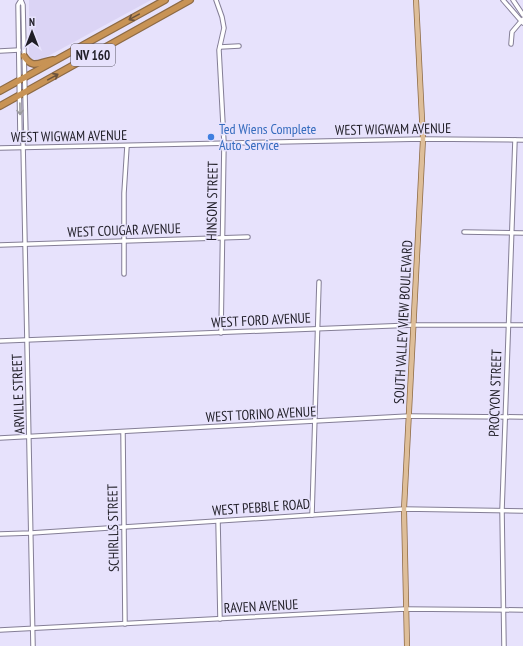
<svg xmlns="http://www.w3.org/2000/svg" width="523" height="646" font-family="'PT Sans Narrow',sans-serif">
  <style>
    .built { fill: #dbd4f5 }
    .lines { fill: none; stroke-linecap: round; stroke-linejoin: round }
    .minor-casing { stroke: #847e96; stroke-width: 5.5 }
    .major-casing { stroke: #8d6a45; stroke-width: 6 }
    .highway-casing { stroke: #8d6a45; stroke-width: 8 }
    .minor { stroke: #fff; stroke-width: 3.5 }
    .major { stroke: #debe99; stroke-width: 4.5 }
    .highway { stroke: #c89355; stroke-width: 5.5 }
    .oneway { stroke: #6c533c }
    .oneway2 { stroke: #9b9a9e }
    .shop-dot { fill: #3f7fe0; stroke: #e7e2fc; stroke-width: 1.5 }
    .labels { text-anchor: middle; stroke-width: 3; stroke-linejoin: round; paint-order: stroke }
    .shield { fill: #e7e2fc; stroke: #5c5967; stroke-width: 1 }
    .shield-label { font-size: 13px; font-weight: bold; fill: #201e27 }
    .shop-label { font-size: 14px; fill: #366cbe; stroke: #e7e2fc; text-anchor: start }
    .street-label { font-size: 14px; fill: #201e27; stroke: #e7e2fc }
  </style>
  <rect width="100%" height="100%" fill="#e7e2fc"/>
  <path class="built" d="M29 0H151L39 61 32 59 29 55Z"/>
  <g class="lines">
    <defs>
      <g id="minor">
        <path d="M21 0 23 5 26 137 23 142 33 646"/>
        <path d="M21 0 18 5 20 137 23 142"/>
        <path d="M216 0 222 17 224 28 219 50 224 143 221 333"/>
        <path d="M503 0 523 23"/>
        <path d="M513 0 523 15"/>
        <path d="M511 44 512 32 523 19"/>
        <path d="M220 47 239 46"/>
        <path d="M0 51 19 50"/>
        <path d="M0 148 423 139 523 140"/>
        <path d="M464 232 523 233"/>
        <path d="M0 245 248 237"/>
        <path d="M124 274V193L127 146"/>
        <path d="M0 341 414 325H523"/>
        <path d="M123 432 125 624"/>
        <path d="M0 438 409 416 523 417"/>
        <path d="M312 515 319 282"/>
        <path d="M218 521 220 619"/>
        <path d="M0 534 31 533 404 509 523 511"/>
        <path d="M0 630 405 609 523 610"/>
        <path d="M504 646 502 510 515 140"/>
      </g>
      <path id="major" d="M407 646 404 509 423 139 416 0"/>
      <g id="highway">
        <path d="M24 56C33 70 39 62 53 60"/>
        <path d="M0 91 165 0"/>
        <path d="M0 106 190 0"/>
      </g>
    </defs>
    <use href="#minor" class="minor-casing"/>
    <use href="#major" class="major-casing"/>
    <use href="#highway" class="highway-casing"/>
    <use href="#minor" class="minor"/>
    <use href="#major" class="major"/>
    <use href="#highway" class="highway"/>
  </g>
  <defs><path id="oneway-shaft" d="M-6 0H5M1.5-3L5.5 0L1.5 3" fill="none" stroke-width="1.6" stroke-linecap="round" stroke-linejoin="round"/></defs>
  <g class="oneway">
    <use href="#oneway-shaft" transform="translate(134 17) rotate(151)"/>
    <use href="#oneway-shaft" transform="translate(53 77) rotate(-29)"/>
  </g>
  <use class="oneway2" href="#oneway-shaft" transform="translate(20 109) rotate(89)"/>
  <circle class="shop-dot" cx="211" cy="137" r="4"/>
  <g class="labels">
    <rect class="shield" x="71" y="44" width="44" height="22" rx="3"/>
    <g class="shield-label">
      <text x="93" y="60">NV 160</text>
    </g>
    <g class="shop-label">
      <text x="219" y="134">Ted Wiens Complete<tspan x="219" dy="16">Auto Service</tspan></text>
    </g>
    <g class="street-label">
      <text transform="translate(393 129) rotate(-1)" y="5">WEST WIGWAM AVENUE</text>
      <text transform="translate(69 136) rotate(-1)" y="5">WEST WIGWAM AVENUE</text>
      <text transform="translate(212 201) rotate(-89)" y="5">HINSON STREET</text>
      <text transform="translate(124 230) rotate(-2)" y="5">WEST COUGAR AVENUE</text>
      <text transform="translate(261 320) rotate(-3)" y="5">WEST FORD AVENUE</text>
      <text transform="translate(403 322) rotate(-87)" y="5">SOUTH VALLEY VIEW BOULEVARD</text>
      <text transform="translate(495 393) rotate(-88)" y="5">PROCYON STREET</text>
      <text transform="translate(18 394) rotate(-92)" y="5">ARVILLE STREET</text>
      <text transform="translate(261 414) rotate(-3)" y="5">WEST TORINO AVENUE</text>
      <text transform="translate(261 507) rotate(-4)" y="5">WEST PEBBLE ROAD</text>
      <text transform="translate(113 528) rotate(-91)" y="5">SCHIRLLS STREET</text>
      <text transform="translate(261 606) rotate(-3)" y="5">RAVEN AVENUE</text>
    </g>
  </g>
  <g transform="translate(32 32)" stroke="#e7e2fc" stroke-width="3" paint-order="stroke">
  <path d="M0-3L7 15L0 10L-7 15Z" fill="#201e27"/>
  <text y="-6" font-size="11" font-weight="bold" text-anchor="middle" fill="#201e27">N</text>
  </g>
</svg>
